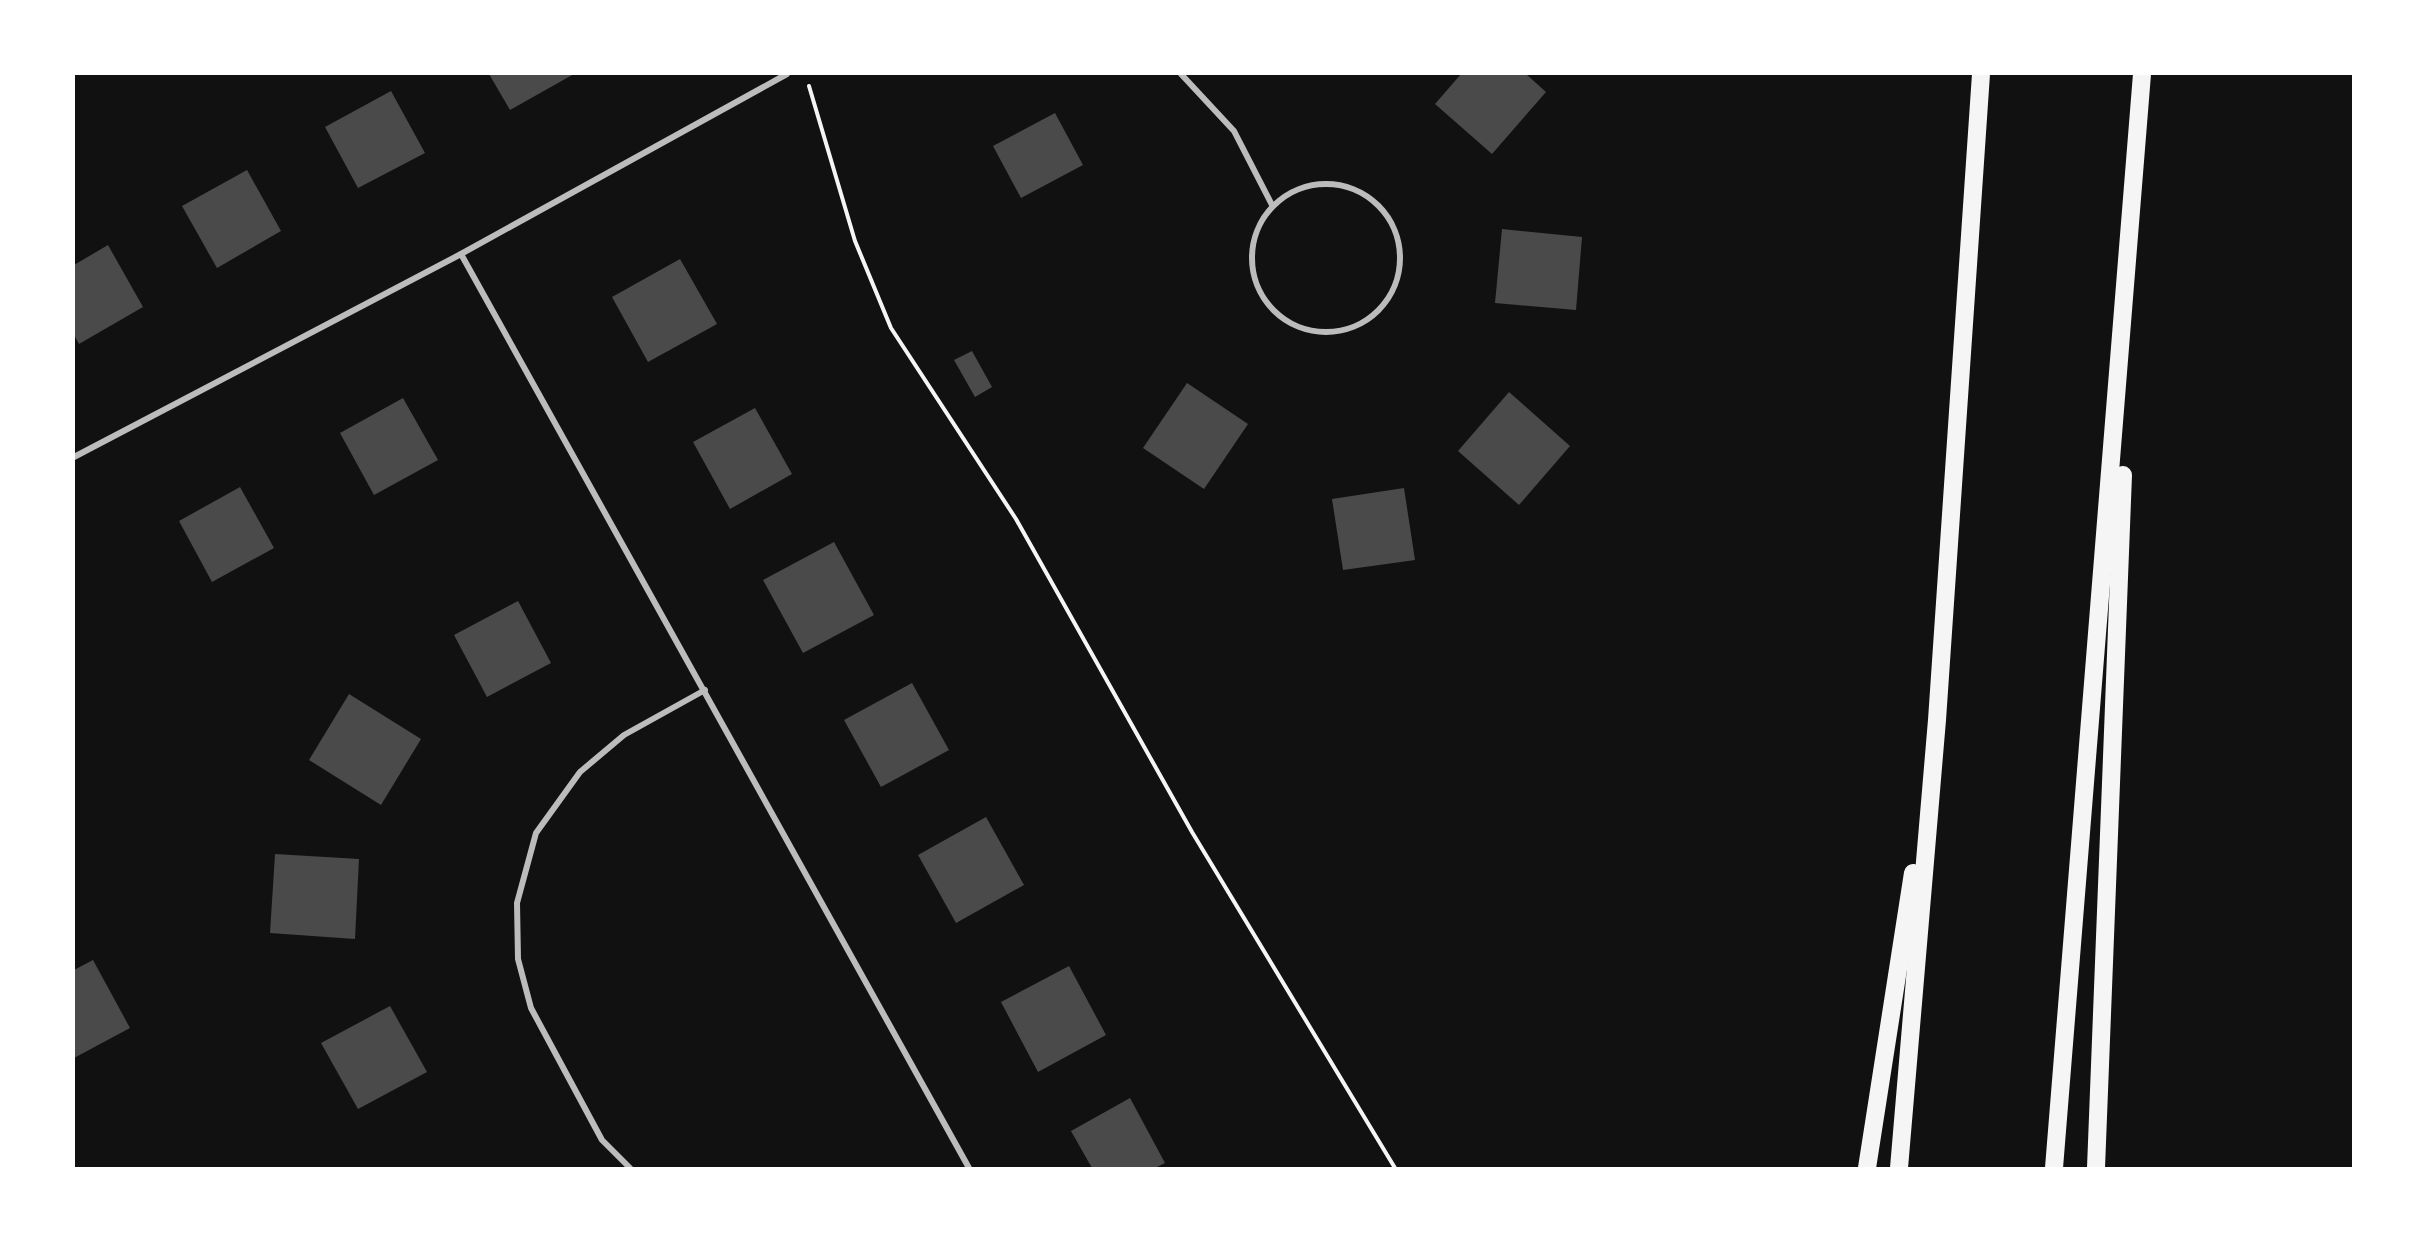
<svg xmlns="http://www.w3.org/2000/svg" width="2427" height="1242" font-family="'Sofia Sans Condensed',sans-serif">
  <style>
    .building { fill: #4a4a4a }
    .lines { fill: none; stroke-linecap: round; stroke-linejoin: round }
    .path { stroke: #f5f5f5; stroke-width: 4 }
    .minor { stroke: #bcbcbc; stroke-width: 6 }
    .motorway { stroke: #f5f5f5; stroke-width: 18 }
  </style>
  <rect width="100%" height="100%" fill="#111"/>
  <g class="building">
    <path d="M489 74H574L510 110Z"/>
    <path d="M1461 74H1526L1546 92 1492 154 1435 104Z"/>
    <path d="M391 91 425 153 358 188 325 127Z"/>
    <path d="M1055 113 1083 165 1021 198 993 146Z"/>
    <path d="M247 170 281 231 217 268 182 206Z"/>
    <path d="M1502 229 1582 237 1576 310 1495 303Z"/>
    <path d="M108 245 143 307 79 344 74 335V265Z"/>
    <path d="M680 259 717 324 648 362 612 297Z"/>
    <path d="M972 351 992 387 975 397 954 360Z"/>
    <path d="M1187 383 1248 424 1204 489 1143 448Z"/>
    <path d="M1509 392 1570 446 1519 505 1458 451Z"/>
    <path d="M403 398 438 460 374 495 340 433Z"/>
    <path d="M755 408 792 474 730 509 693 442Z"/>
    <path d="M240 487 274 548 212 582 179 521Z"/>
    <path d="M1404 488 1415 560 1343 570 1332 499Z"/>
    <path d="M834 542 874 615 803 653 763 580Z"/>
    <path d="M518 601 551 663 487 697 454 635Z"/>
    <path d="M912 683 949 750 881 787 844 720Z"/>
    <path d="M349 694 421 739 381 805 309 760Z"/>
    <path d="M986 817 1024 885 956 923 918 855Z"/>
    <path d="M275 854 359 859 355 939 270 933Z"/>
    <path d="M93 960 130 1028 74 1058V970Z"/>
    <path d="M1069 966 1106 1035 1038 1072 1001 1002Z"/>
    <path d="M390 1006 427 1072 358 1109 321 1043Z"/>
    <path d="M1130 1098 1165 1163 1155 1168H1092L1071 1131Z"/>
  </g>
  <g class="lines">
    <path class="path" d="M809 86 855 241 891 328 1016 519 1192 832 1395 1168"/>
    <g class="minor">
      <path d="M1181 74 1234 131 1272 205"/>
      <circle cx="1326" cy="258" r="74"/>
      <path d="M461 254 969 1168"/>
      <path d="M74 457 461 254 787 74"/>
      <path d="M630 1168 602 1140 531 1008 518 959 517 903 536 833 580 772 624 735 705 690"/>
    </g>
    <g class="motorway">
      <path d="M1867 1168 1913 873"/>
      <path d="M1899 1168 1937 720 1981 74"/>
      <path d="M2054 1168 2142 74"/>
      <path d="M2096 1168 2123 475"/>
    </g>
  </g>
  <rect width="2427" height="1242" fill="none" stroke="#ffffff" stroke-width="150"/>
</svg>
